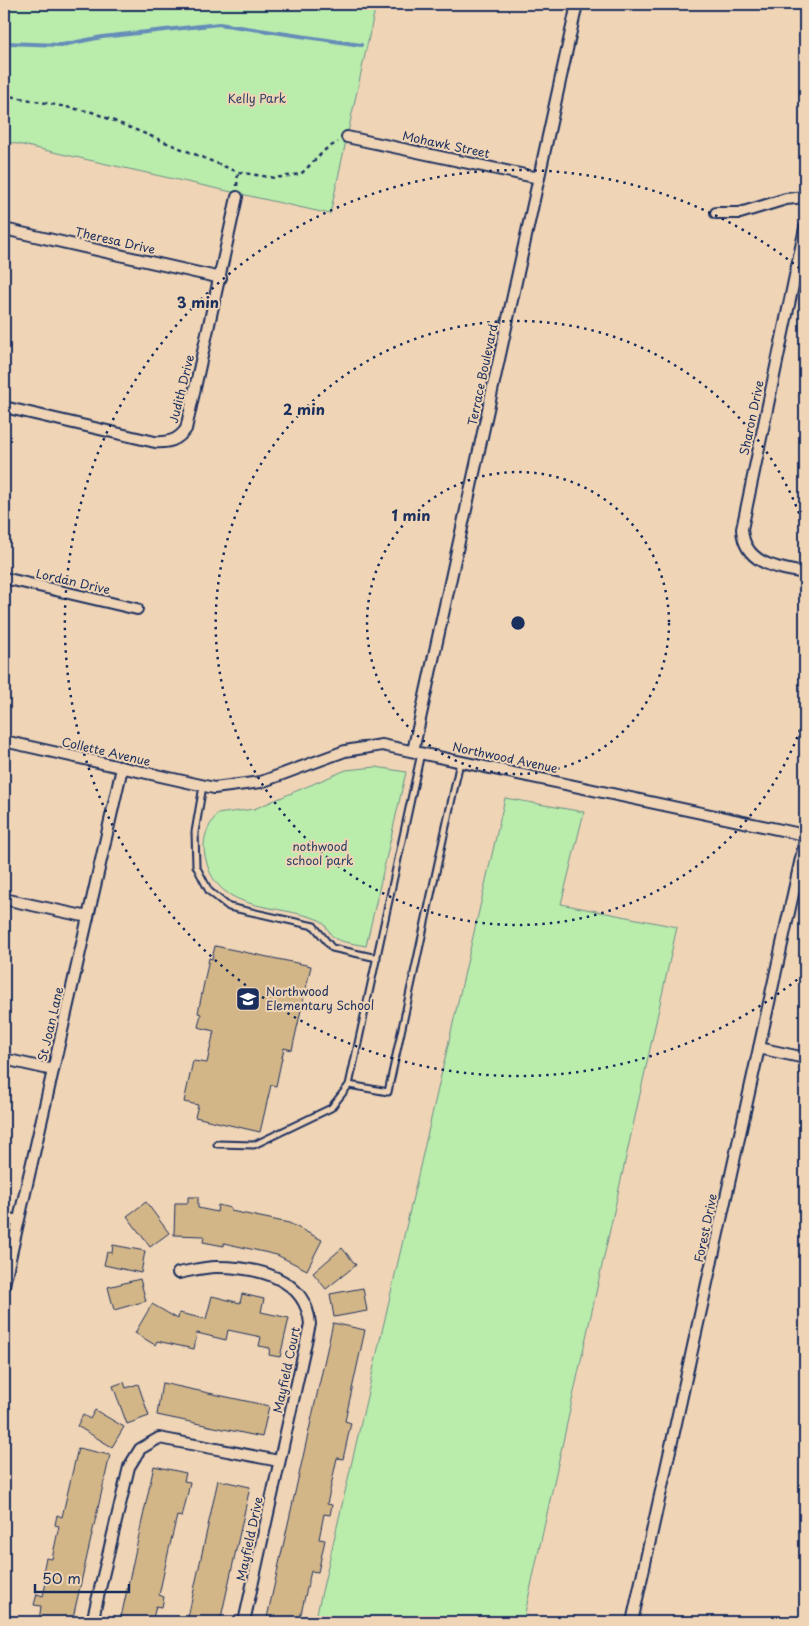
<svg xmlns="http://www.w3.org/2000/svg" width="809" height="1626" font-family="'Playpen Sans',sans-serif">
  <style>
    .green { fill: #baecac; stroke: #6a8e85 }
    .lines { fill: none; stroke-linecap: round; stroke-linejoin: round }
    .stream { stroke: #658db8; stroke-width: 4 }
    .building { fill: #d3b688; stroke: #1b2f5e }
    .lane-casing { stroke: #1b2f5e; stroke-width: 9 }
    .street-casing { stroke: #1b2f5e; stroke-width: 14 }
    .path { stroke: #1b2f5e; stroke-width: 2.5; stroke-dasharray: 4 4; stroke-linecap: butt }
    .lane { stroke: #efd4b6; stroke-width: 5 }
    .street { stroke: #efd4b6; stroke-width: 10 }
    .ring { fill: none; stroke: #1b2f5e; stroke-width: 2.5; stroke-dasharray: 2.5 5 }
    .labels { text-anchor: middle; stroke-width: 4; stroke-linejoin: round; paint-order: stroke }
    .park-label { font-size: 12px; fill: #2b4266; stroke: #efd4b6 }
    .street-label { font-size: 12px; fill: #1b2f5e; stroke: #efd4b6 }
    .poi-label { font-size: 12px; fill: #1b2f5e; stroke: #efd4b6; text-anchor: start }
    .centre { fill: #1b2f5e; stroke: #efd4b6; stroke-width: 2.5 }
    .ring-label { font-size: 15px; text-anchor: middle; font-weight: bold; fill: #1b2f5e; stroke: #efd4b6; stroke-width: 4; stroke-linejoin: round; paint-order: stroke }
  </style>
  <rect width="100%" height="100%" fill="#efd4b6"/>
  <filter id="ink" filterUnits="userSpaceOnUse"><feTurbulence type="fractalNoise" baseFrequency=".02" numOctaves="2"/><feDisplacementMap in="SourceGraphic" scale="10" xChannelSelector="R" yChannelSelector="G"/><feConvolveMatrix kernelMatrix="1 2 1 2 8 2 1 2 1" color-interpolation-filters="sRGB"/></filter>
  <g filter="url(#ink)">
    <g class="green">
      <path d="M4 4H349L375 9 330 214 4 141Z"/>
      <path d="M376 767 406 772 366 946C357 944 345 943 336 939 328 935 327 923 319 920 279 903 218 914 206 860 201 840 206 830 217 814L254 809 346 770Z"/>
      <path d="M505 798 584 812 561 904 677 927 523 1622H315Z"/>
    </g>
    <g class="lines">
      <path class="stream" d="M4 43 62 45 102 37 219 24 361 45"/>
    </g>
    <g class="building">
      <path d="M215 946 311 966 292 1050 284 1048 276 1086 271 1085 260 1132 195 1117 198 1105 184 1102 193 1061 207 1063 214 1031 198 1027 201 1014 198 1013 209 958 212 959Z"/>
      <path d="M188 1197H198V1208L217 1212 218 1205 231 1208V1211L289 1223 322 1240 307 1270 277 1255 224 1243V1246L203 1242 204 1236 174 1235 175 1203H188Z"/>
      <path d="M146 1202 169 1233 150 1247 127 1216Z"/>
      <path d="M113 1245 145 1251 141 1273 104 1265 107 1252 112 1253Z"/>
      <path d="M342 1248 356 1265 326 1289 313 1273Z"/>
      <path d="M140 1279 146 1301 114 1310 108 1287Z"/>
      <path d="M363 1288 367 1311 334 1317 330 1294Z"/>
      <path d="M242 1294 264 1299 261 1312 289 1318 280 1357 269 1355 270 1348 259 1346 261 1337 228 1330 226 1340 197 1333 194 1349 157 1341 155 1345 135 1333 152 1304 178 1319 179 1313 206 1319 212 1296 240 1303Z"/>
      <path d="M333 1323 365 1330 345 1421 351 1423 343 1459 337 1458 327 1504 332 1505 330 1515 324 1514 319 1539 325 1540 318 1572 311 1571 299 1622H266Z"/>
      <path d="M124 1382 126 1388 138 1384 149 1416 127 1424 113 1386Z"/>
      <path d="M162 1383 269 1406 262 1437 157 1415Z"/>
      <path d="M95 1410 124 1427 112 1447 77 1426 83 1415 90 1419Z"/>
      <path d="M78 1448 110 1455 72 1622H39L41 1606 34 1605 37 1594 43 1596 48 1574 43 1572 46 1558 52 1559 59 1526 55 1525 57 1515 62 1517Z"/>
      <path d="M154 1466 186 1473 184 1481 190 1482 188 1492 182 1517 177 1516 169 1549 159 1595 164 1597 162 1607 156 1606 152 1622H120Z"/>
      <path d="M218 1480 250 1487 220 1622H187Z"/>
    </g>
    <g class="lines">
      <defs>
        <g id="lane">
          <path d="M421 753 349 1085 388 1092 460 762"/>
          <path d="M203 786 195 832 196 866 209 891 229 907 314 926 332 948 377 958"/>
          <path d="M217 1144 254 1145 331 1108 349 1085"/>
        </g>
        <g id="street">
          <path d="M347 137 539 178"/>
          <path d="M716 213H740L786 199 805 197"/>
          <path d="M805 228 742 529C744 564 777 568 805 573"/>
          <path d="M4 229 221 278"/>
          <path d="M4 407 155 442C169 443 178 440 186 429L237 197"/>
          <path d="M4 578 137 609"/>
          <path d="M4 741 214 788 261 782 345 751 382 745 805 835"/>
          <path d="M413 751 577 4"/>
          <path d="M4 899 88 917"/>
          <path d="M759 1048 805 1058"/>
          <path d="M4 1059 53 1070"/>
          <path d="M4 1218 18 1221"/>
          <path d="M178 1273C190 1271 204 1267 216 1267 256 1267 306 1277 310 1324L244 1622"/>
          <path d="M4 1285 122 768"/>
          <path d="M92 1622 129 1467 140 1449 159 1438 279 1461"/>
          <path d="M632 1622 805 840"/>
        </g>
      </defs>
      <use href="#lane" class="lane-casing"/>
      <use href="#street" class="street-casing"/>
      <g class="path">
        <path d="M4 95 92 112 238 172 275 178 301 174 326 149 338 142"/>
        <path d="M237 186 238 172"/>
      </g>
      <use href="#lane" class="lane"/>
      <use href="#street" class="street"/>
    </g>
  </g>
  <g class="ring">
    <circle cx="518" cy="623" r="151"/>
    <path d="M805 716A302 302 0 1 1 805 530"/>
    <path d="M803 975A453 453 0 1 1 803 271"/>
  </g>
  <defs>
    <symbol id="school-square" viewBox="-11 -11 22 22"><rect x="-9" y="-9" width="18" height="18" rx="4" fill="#1b2f5e" stroke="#efd4b6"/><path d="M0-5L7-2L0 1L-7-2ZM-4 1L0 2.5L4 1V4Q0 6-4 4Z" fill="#fff"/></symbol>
  </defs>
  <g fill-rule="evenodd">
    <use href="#school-square" x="234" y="985" width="28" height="28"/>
  </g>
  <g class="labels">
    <g class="park-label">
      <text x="257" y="103">Kelly Park</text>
      <text x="320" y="851">nothwood<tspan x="320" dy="14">school park</tspan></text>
    </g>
    <g class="street-label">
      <text transform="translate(446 145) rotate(12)" y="4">Mohawk Street</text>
      <text transform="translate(115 241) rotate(13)" y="4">Theresa Drive</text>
      <text transform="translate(483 375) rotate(-78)" y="4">Terrace Boulevard</text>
      <text transform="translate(182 389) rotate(-76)" y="4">Judith Drive</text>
      <text transform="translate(752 418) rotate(-78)" y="4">Sharon Drive</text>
      <text transform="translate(73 582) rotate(13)" y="4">Lordan Drive</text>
      <text transform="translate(106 752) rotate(13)" y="4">Collette Avenue</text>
      <text transform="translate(505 758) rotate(12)" y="4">Northwood Avenue</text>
      <text transform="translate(51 1024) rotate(-77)" y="4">St Joan Lane</text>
      <text transform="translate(706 1228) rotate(-78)" y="4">Forest Drive</text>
      <text transform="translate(287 1370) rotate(-78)" y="4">Mayfield Court</text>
      <text transform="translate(250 1539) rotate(-78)" y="4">Mayfield Drive</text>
    </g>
    <g class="poi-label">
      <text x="266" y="996">Northwood<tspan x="266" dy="14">Elementary School</tspan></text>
    </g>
  </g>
  <circle cx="518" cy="623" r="8" class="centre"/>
  <g class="ring-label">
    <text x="198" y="308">3 min</text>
    <text x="304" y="415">2 min</text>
    <text x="411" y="521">1 min</text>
  </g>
  <rect width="809" height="1626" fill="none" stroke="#efd4b6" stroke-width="20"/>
  <rect x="10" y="10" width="789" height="1606" fill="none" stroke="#1b2f5e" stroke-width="2" filter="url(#ink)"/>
  <path d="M35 1584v8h94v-8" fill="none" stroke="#1b2f5e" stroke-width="2.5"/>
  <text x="42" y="1584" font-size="15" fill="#1b2f5e" stroke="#efd4b6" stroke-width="4" paint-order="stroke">50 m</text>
</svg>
